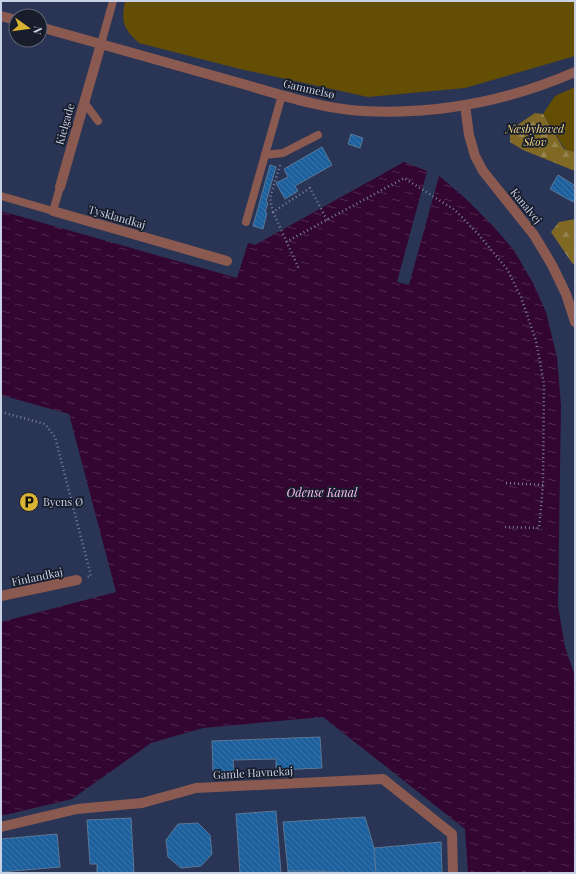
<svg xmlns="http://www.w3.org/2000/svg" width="576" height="874" font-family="'Playfair Display',serif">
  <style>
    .green { fill: #644e03 }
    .forest { fill: url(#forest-firs) }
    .water { fill: url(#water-ripples) }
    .building { fill: url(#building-back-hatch); stroke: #597796 }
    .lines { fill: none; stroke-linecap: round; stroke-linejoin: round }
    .path { stroke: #77809b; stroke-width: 2.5; stroke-dasharray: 1 3; stroke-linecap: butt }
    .service { stroke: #8a5950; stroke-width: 8 }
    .minor { stroke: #8a5950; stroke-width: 10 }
    .tertiary { stroke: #8a5950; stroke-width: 10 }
    .labels { text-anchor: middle; stroke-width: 3.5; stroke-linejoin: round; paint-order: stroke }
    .street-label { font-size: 11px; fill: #c9d1e6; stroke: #181d2c }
    .park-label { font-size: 11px; font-style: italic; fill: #f8db88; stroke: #181d2c }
    .poi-label { font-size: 11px; fill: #c9d1e6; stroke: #181d2c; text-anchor: start }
    .water-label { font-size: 12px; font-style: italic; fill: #fdbbf6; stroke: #181d2c }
  </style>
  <defs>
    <pattern id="forest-firs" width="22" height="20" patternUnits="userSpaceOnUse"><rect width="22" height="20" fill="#7f6925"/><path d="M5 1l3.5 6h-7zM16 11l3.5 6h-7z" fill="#95844f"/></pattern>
    <pattern id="water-ripples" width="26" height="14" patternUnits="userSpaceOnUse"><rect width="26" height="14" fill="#320630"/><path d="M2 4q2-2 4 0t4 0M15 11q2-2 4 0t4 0" fill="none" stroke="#4e294e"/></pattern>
    <pattern id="building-back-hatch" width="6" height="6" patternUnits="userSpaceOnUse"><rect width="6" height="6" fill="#1c609d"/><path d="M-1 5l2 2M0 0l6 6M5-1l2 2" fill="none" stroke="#3c76ab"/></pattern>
  </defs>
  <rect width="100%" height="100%" fill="#2a3455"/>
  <g class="green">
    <path d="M125 1H575V56L465 88 368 97 240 69 139 43C123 28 121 22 125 1Z"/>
    <path d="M575 87V152L565 149 543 114 555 96Z"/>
  </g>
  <g class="forest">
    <path d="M535 113 543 114 564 149 575 152V171L523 150 510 142V130Z"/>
    <path d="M575 219V265L572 263 551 232 559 222Z"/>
  </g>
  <path class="water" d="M404 162 427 171 397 282 409 285 439 176 464 197 492 225 513 249 533 283 546 312 557 357 561 406 558 605 565 647 575 676V873H468L465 829 323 717 203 728 151 743 72 799 1 816V622L116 592 69 414 1 395V211L237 278 248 243 255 245Z"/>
  <g class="building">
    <path d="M351 134 363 138 360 148 348 144Z"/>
    <path d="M322 147 332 165 295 186 298 191 285 199 276 183 288 177 284 169Z"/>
    <path d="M270 165 276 167 266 202 268 203 265 212 267 213 263 229 253 226Z"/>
    <path d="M558 175 574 185 572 189 575 190V199L573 202 550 189Z"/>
    <path d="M320 737 322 768 276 770V759L233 760 234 771 213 772 212 741Z"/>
    <path d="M276 811 281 873H240L236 814Z"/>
    <path d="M365 817 374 848 376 873 288 871 283 822Z"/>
    <path d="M131 818 134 873H97V864H90L87 820Z"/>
    <path d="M198 823 210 835 212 854 201 866 181 868 168 857 166 840 178 824Z"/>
    <path d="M57 834 60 867 1 872V839Z"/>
    <path d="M441 842 442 873H376L374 848Z"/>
    <rect x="288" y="871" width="35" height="2"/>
  </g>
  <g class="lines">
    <g class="path">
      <path d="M280 165 270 198 273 212 310 188 327 220"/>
      <path d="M273 212 299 269"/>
      <path d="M286 242 404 178 455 210 479 235 507 269 521 297 536 341 544 384 543 485 539 528 505 527"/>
      <path d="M1 412 45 424 55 437 91 576 87 577"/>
      <path d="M506 483 543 485"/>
    </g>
    <g class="service">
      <path d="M101 44 113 1"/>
      <path d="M84 102 98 121"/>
      <path d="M265 155 283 153 318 135"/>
      <path d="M1 196 53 211 60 187"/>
      <path d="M246 222 282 95"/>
    </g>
    <g class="minor">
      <path d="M60 187 101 44"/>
      <path d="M53 211 227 261"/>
      <path d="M1 596 77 580"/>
      <path d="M1 827 77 809 142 803 196 788 383 779 452 834 453 873"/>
    </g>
    <g class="tertiary">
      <path d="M1 16 16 20"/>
      <path d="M40 27C105 45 170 64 236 82 275 93 321 109 362 111 435 115 508 101 575 72"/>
      <path d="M465 105 469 135 475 156 483 171 534 235 552 265 566 294 575 322"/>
    </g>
  </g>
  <defs>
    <symbol id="parking-disc" viewBox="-11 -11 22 22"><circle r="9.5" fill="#dbb333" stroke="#181d2c"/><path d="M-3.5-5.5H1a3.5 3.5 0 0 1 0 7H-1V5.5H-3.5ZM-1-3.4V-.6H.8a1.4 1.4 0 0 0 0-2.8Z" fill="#111"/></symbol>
  </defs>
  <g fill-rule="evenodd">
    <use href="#parking-disc" x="18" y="491" width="22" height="22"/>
  </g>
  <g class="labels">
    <g class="street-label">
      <text transform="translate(309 89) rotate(13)" y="4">Gammelsø</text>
      <text transform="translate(65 124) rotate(-74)" y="4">Kielgade</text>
      <text transform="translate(526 206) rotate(51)" y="4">Kanalvej</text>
      <text transform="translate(117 217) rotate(16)" y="4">Tysklandkaj</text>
      <text transform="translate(37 577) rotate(-12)" y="4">Finlandkaj</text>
      <text transform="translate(253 773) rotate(-3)" y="4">Gamle Havnekaj</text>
    </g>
    <g class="park-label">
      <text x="535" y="133">Næsbyhoved<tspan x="535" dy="13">Skov</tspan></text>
    </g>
    <g class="poi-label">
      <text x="43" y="506">Byens Ø</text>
    </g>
    <g class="water-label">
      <text x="322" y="497">Odense Kanal</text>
    </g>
  </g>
  <rect width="576" height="874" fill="none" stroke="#c9d1e6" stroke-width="4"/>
  <g transform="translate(28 28) rotate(104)"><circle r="19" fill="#181d2c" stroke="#5f6576"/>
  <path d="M0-3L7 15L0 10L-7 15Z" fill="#dbb333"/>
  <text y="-6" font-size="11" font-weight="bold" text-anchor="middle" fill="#c9d1e6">N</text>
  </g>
</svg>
